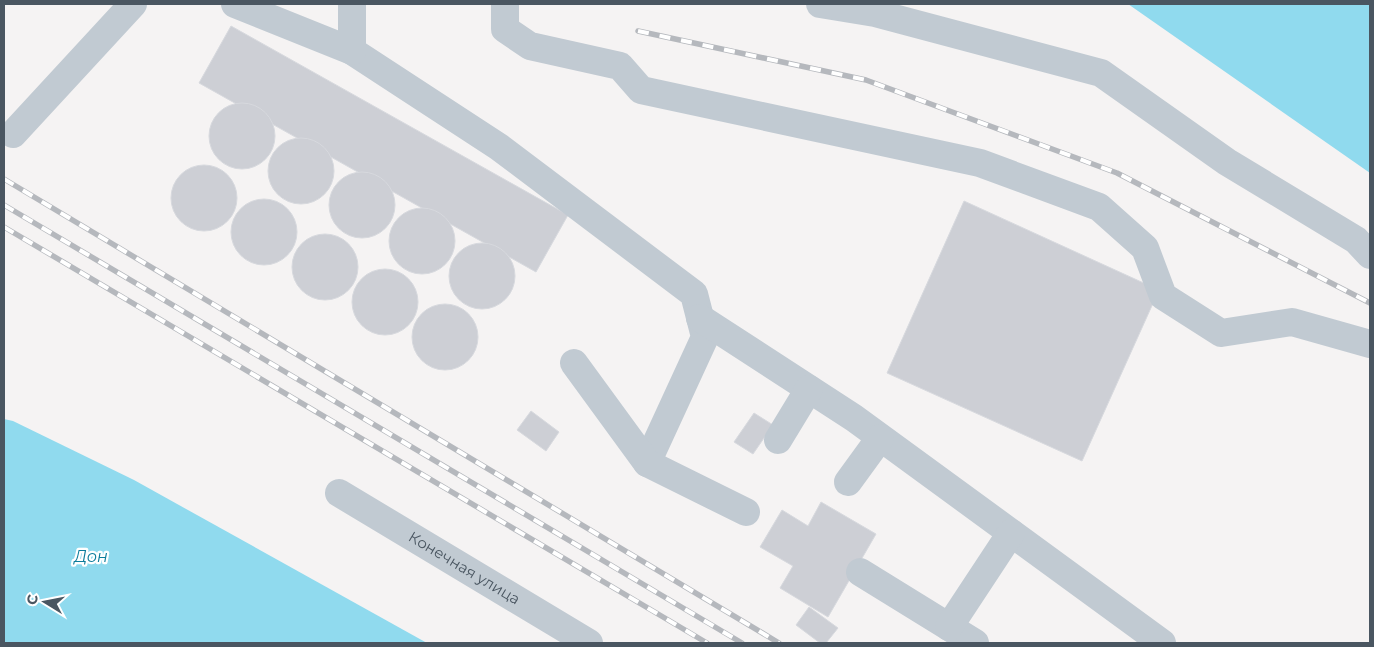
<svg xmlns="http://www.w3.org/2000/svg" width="1374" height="647" font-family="Montserrat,sans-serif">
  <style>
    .water { fill: #90daee }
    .building { fill: #cdcfd5; stroke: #d7d9de }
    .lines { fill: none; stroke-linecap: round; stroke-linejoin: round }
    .minor { stroke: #c1cad2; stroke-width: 28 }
    .rail-casing { stroke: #b5b8bd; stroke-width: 5.5 }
    .rail { stroke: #fff; stroke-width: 4; stroke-dasharray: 11; stroke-linecap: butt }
    .labels { text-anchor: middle; stroke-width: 4.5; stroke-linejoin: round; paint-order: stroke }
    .street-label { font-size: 15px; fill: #4a5661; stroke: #fff }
    .water-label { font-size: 16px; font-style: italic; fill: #0c7c9b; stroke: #fff }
  </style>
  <rect width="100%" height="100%" fill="#f5f3f3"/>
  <g class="water">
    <path d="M1128 4H1370V174V173Z"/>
    <path d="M4 419 13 421 134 480 427 643H4Z"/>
  </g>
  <g class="building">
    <path d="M231 26 568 215 536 272 199 83Z"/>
    <circle cx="242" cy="136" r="33"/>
    <circle cx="301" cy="171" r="33"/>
    <circle cx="204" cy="198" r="33"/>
    <circle cx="362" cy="205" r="33"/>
    <circle cx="264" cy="232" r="33"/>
    <path d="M964 201 1159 290 1082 461 887 373Z"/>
    <circle cx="422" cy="241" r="33"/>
    <circle cx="325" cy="267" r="33"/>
    <circle cx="482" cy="276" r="33"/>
    <circle cx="385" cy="302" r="33"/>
    <circle cx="445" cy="337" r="33"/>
    <path d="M531 411 559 432 546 451 517 430Z"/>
    <path d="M754 413 773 425 753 454 734 442Z"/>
    <path d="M821 502 876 534 828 617 780 588 793 566 760 547 782 510 808 526Z"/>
    <path d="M809 607 838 628 826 643H820L796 625Z"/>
  </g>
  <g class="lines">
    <g class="minor">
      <path d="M235 4 352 51 499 147 694 294 705 337 647 463"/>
      <path d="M352 4V51"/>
      <path d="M505 4V29L530 46 620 66 641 90 980 163 1099 207 1145 248 1163 296 1221 333 1292 322 1370 344"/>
      <path d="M820 4 875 13 1101 73 1227 162 1356 240 1370 255"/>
      <path d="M13 134 133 4"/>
      <path d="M700 318 854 418 1162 643"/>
      <path d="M574 363 647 463 746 512"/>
      <path d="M778 440 809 389"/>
      <path d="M848 482 880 438"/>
      <path id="s1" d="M339 493 589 643"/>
      <path d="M860 572 975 643"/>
      <path d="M949 627 1011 533"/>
    </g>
    <defs>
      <g id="rail">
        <path d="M638 31 866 80 1117 173 1370 303"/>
        <path d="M4 179 779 643"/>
        <path d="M4 205 742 643"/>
        <path d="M4 227 707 643"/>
      </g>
    </defs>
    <use href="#rail" class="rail-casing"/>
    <use href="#rail" class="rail"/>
  </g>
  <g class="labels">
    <g class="street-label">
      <text dy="5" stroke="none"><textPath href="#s1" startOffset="146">Конечная улица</textPath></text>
    </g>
    <g class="water-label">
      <text x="91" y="562">Дон</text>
    </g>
  </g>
  <rect width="1374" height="647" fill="none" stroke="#4a5661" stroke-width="10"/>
  <g transform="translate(45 602) rotate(280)" stroke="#ffffff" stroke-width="4" paint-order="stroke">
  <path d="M0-4L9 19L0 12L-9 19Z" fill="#4a5661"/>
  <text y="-8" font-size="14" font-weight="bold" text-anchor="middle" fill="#4a5661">С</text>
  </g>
</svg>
